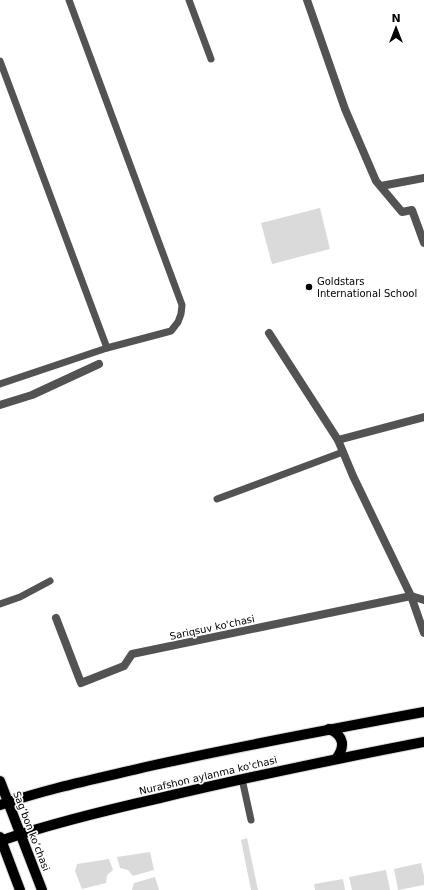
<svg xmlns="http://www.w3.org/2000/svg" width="424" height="890" font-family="'DejaVu Sans',sans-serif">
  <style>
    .green { fill: #dadada }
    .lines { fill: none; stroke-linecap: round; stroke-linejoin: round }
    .primary-casing { stroke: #dbdbdb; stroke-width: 12 }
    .service { stroke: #535353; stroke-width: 7 }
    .minor { stroke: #535353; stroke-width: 8 }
    .primary { stroke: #000; stroke-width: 10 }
    .poi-dot { fill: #000; stroke: #fff; stroke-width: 1.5 }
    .labels { text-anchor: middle; stroke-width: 3.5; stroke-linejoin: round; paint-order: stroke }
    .poi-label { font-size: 10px; fill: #000; stroke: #fff; text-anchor: start }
    .street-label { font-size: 10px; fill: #000; stroke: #fff }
  </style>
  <rect width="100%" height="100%" fill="#fff"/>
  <g class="green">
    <path d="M320 208 330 249 272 264 261 223Z"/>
    <path d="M247 838 258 890H251L241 840Z"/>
    <path d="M150 852 154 870 133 876 128 870 120 868 117 857Z"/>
    <path d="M109 859 113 870 107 875 106 883 82 889 75 871 77 864Z"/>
    <path d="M421 863 424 876V885L398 890 394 869Z"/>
    <path d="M386 870 390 890H352L349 877Z"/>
    <path d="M155 877 159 890H132L134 883Z"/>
    <path d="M343 879 345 890H315L314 884Z"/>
  </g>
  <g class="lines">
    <defs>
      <g id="primary">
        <path d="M329 729C345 736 345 747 336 759"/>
        <path d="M0 781 42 890"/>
        <path d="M0 805C49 788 100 778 150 766 241 746 332 729 424 712"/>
        <path d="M0 837 20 890"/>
        <path d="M0 841C52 823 107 810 160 798 248 777 336 759 424 742"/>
      </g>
    </defs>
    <use href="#primary" class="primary-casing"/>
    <g class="service">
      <path d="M69 0 182 305 181 314 178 322 171 331 107 348"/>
      <path d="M189 0 211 59"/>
      <path d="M0 61 107 348 0 384"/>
      <path d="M217 499 343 452"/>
      <path d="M0 604 20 597 50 581"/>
      <path d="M242 779 251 820"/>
    </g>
    <g class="minor">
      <path d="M307 0 345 109 376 181 402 212 412 210 424 243"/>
      <path d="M381 186 424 178"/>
      <path d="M269 333 338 440 353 476 411 596 424 633"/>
      <path d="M0 405 32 395 99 364"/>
      <path d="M338 440 424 417"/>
      <path d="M56 618 81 683 124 666 132 654 411 596 424 600"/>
    </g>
    <use href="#primary" class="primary"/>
  </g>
  <circle class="poi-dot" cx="309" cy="287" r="4"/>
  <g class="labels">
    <g class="poi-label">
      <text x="317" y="285">Goldstars<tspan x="317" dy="12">International School</tspan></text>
    </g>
    <g class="street-label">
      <text transform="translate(212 627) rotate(-12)" y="4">Sariqsuv ko'chasi</text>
      <text transform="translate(208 775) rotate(-13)" y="4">Nurafshon aylanma ko'chasi</text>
      <text transform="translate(32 831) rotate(69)" y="4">Sag’bon ko’chasi</text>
    </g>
  </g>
  <g transform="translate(396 28)" stroke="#ffffff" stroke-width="3" paint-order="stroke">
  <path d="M0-3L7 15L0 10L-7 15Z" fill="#000000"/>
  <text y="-6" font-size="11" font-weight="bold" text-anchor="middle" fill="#000000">N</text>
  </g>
</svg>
